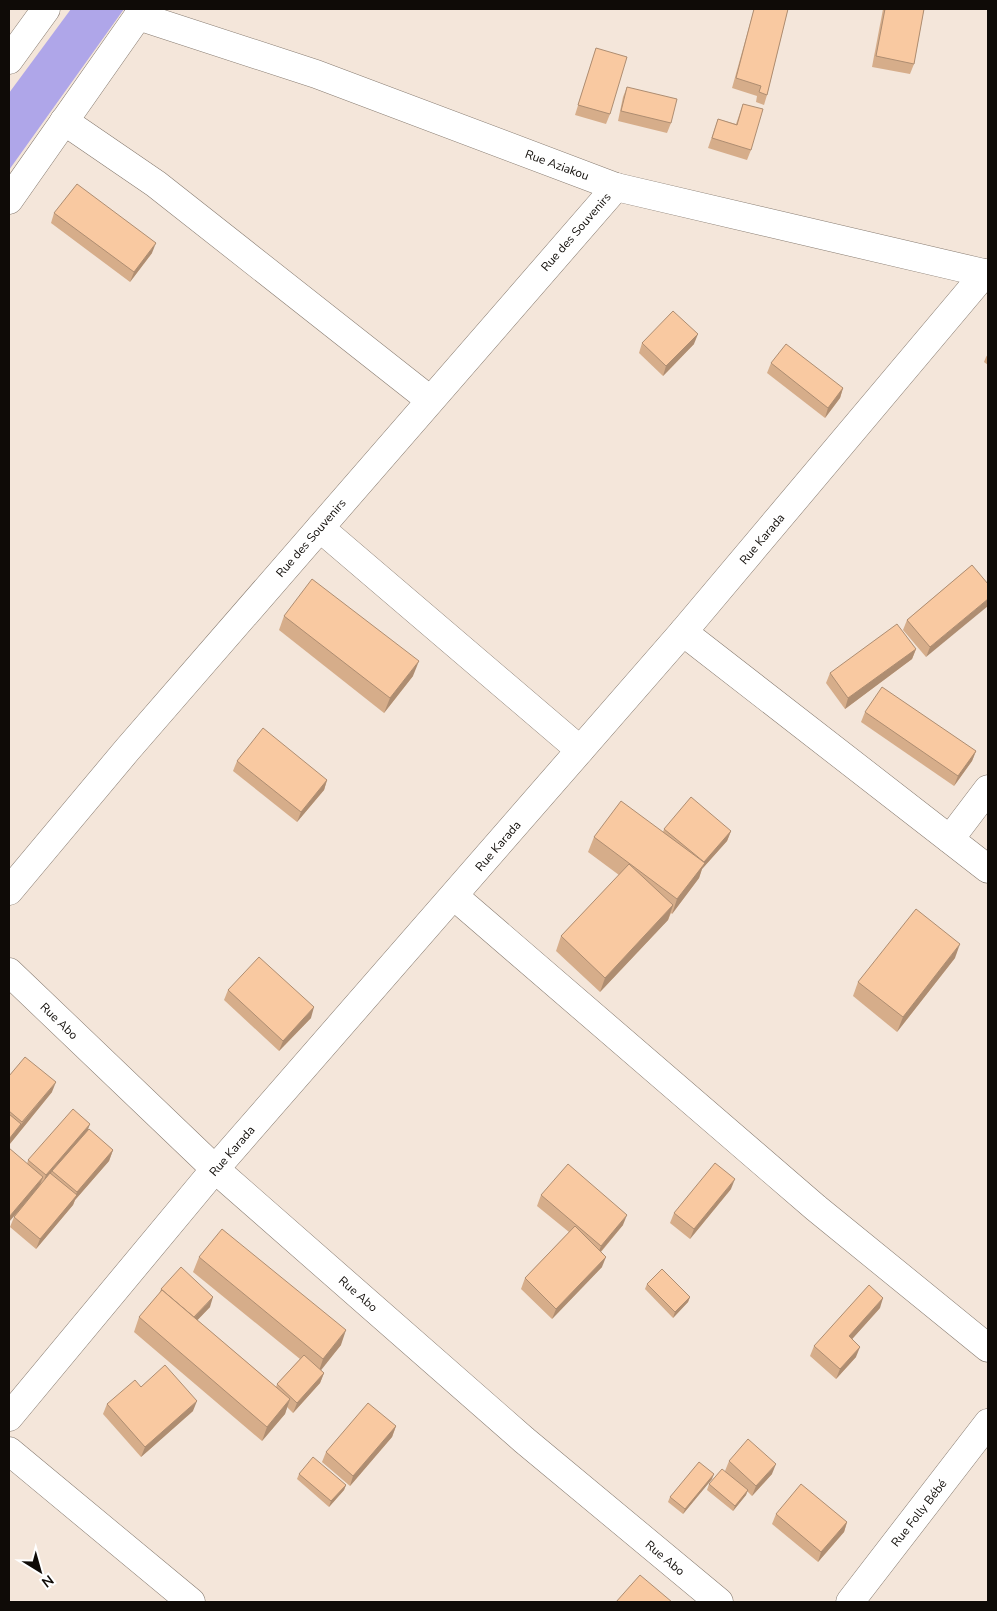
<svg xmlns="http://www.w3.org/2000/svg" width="997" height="1611" font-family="'Nunito Sans',sans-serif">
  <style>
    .water { fill: #afa6e9 }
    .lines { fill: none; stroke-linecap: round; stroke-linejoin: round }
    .street-casing { stroke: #877b70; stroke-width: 29 }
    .street { stroke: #fff; stroke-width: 28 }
    .wall { fill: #d6ad8a }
    .shaded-wall { fill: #ae8d71 }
    .building { fill: #f9c9a1; stroke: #ae8d71 }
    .labels { text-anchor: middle; stroke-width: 5; stroke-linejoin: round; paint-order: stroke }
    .street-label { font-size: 12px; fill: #0f0b07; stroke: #fff }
  </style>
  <rect width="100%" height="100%" fill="#f4e6da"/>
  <path class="water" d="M71 9H124L9 170V93Z"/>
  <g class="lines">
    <defs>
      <g id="street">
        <path d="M138 16 316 74 616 187 988 274"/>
        <path d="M9 60 46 9"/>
        <path d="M64 121 156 184 430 400"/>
        <path d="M9 200 143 9"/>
        <path d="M320 528 580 750"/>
        <path d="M683 632 988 869"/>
        <path d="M950 839 988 789"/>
        <path d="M9 891 127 750 616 187"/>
        <path d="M454 896 816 1208 988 1348"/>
        <path d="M9 972 215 1169 524 1440 719 1602"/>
        <path d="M9 1417 215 1169 683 632 985 273"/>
        <path d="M9 1451 191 1602"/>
        <path d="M850 1602 988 1423"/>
      </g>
    </defs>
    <use href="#street" class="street-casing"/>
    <use href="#street" class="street"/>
  </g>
  <g class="wall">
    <path d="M754 9H788L767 95 764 105 756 102 757 96 732 88Z"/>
    <path d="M883 9H924L914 64 910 74 872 67Z"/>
    <path d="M596 48 610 114 606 124 575 115Z"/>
    <path d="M627 87 671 123 667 133 618 121 623 97Z"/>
    <path d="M743 104 751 150 747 160 708 148 718 119 736 124Z"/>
    <path d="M54 213 152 253 130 282 51 223Z"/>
    <path d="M642 343 694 344 663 376 639 353Z"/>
    <path d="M988 354V365L984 362 986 357Z"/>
    <path d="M771 363 843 388 840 398 825 418 767 373Z"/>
    <path d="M972 565 926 657 903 630 907 620Z"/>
    <path d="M284 616 413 676 384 713 279 630Z"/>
    <path d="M916 649 912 659 845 709 826 683 830 673Z"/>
    <path d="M865 712 976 751 972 761 954 786 861 722Z"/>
    <path d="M237 761 327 780 324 790 297 822 233 771Z"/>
    <path d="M664 829 731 831 727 841 702 869 699 878 672 914 671 913 668 920 600 992 556 951 561 936 619 875 588 852 594 837 663 832Z"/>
    <path d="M955 958 897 1032 853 996 858 982Z"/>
    <path d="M228 990 311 1018 279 1051 224 1000Z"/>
    <path d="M9 1076 52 1092 9 1145Z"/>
    <path d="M88 1130 113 1150 109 1161 75 1200 73 1205 36 1249 10 1227 14 1217 28 1160Z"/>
    <path d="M731 1189 690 1239 670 1223 674 1213Z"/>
    <path d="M541 1195 623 1225 601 1252 602 1267 552 1319 521 1289 525 1278 569 1232 537 1206Z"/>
    <path d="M199 1257 341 1345 320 1370 324 1373 320 1383 293 1413 287 1407 285 1414 262 1441 134 1332 139 1317 159 1294 161 1289 210 1307 197 1320 276 1387 277 1384 300 1359 193 1272Z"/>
    <path d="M647 1284 690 1297 688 1302 673 1318 645 1289Z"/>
    <path d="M880 1308 852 1339 856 1357 836 1379 810 1356 814 1346Z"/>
    <path d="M141 1387 193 1411 141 1457 103 1414 107 1404Z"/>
    <path d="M396 1426 392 1437 350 1486 322 1462 326 1452Z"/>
    <path d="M729 1461 772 1474 752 1496 747 1491 746 1495 733 1511 707 1490 709 1484 725 1471Z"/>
    <path d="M299 1474 346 1485 344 1490 329 1507 297 1479Z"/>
    <path d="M712 1479 683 1514 668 1502 670 1497Z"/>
    <path d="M776 1514 847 1522 844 1532 818 1562 772 1524Z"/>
  </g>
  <g class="shaded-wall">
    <path d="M156 243 152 253 130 282 134 272Z"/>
    <path d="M698 334 694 344 663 376 666 366Z"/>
    <path d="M843 388 840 398 825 418 828 408Z"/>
    <path d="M988 599V606L926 657 930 647Z"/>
    <path d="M916 649 912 659 845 709 848 698Z"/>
    <path d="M419 661 413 676 384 713 390 698Z"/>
    <path d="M976 751 972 761 954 786 958 776Z"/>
    <path d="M327 780 324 790 297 822 301 812Z"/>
    <path d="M731 831 727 841 702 869 699 878 672 914 677 899 703 863Z"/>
    <path d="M673 905 668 920 600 992 605 978Z"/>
    <path d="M960 944 955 958 897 1032 903 1017Z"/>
    <path d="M314 1007 311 1018 279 1051 283 1041Z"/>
    <path d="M56 1082 52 1092 9 1145V1139Z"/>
    <path d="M90 1124 86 1135 52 1171 50 1176 42 1185 46 1175Z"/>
    <path d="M113 1150 109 1161 75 1200 73 1205 36 1249 40 1239 75 1197 77 1192Z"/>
    <path d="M43 1177 39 1187 9 1222V1217Z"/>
    <path d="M735 1179 731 1189 690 1239 694 1229Z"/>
    <path d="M627 1215 623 1225 597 1256 601 1246Z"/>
    <path d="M606 1257 602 1267 552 1319 556 1309Z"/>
    <path d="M213 1297 210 1307 189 1329 193 1319Z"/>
    <path d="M690 1297 688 1302 673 1318 675 1312Z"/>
    <path d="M883 1298 880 1308 845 1347 849 1336Z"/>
    <path d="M346 1330 341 1345 318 1374 323 1359Z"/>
    <path d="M860 1347 856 1357 836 1379 840 1369Z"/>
    <path d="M324 1373 320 1383 293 1413 297 1403Z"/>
    <path d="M290 1399 285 1414 262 1441 267 1427Z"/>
    <path d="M197 1401 193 1411 141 1457 145 1447Z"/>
    <path d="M396 1426 392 1437 350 1486 353 1476Z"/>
    <path d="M776 1464 772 1474 752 1496 756 1486Z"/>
    <path d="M714 1474 712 1479 683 1514 685 1509Z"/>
    <path d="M346 1485 344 1490 329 1507 331 1501Z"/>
    <path d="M748 1490 746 1495 733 1511 735 1506Z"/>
    <path d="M847 1522 844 1532 818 1562 821 1552Z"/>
  </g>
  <g class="building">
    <path d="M754 9H788L767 95 759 92 761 86 736 78Z"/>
    <path d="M885 9H924L914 64 876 56Z"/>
    <path d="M596 48 627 57 610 114 578 105Z"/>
    <path d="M627 87 677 99 671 123 621 111Z"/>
    <path d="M743 104 763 109 751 150 712 138 718 119 737 125Z"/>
    <path d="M77 184 156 243 134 272 54 213Z"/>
    <path d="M673 311 698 334 666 366 642 343Z"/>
    <path d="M786 344 843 388 828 408 771 363Z"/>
    <path d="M972 565 988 584V599L930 647 907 620Z"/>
    <path d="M312 579 419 661 390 698 284 616Z"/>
    <path d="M897 624 916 649 848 698 830 673Z"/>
    <path d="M882 687 976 751 958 776 865 712Z"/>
    <path d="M263 728 327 780 301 812 237 761Z"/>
    <path d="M691 797 731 831 704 862 664 829Z"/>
    <path d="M621 801 705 863 677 899 594 837Z"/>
    <path d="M629 864 673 905 605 978 561 936Z"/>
    <path d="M916 909 960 944 903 1017 858 982Z"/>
    <path d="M259 957 314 1007 283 1041 228 990Z"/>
    <path d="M25 1057 56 1082 22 1122 9 1111V1076Z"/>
    <path d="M73 1109 90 1124 46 1175 28 1160Z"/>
    <path d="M9 1114 21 1124 9 1139Z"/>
    <path d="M89 1129 113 1150 77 1192 52 1171Z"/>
    <path d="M9 1148 43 1177 9 1217Z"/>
    <path d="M715 1163 735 1179 694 1229 674 1213Z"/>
    <path d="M568 1164 627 1215 601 1246 541 1195Z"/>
    <path d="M50 1173 77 1195 40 1239 14 1217Z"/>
    <path d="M575 1226 606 1257 556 1309 525 1278Z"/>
    <path d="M222 1229 346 1330 323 1359 199 1257Z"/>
    <path d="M181 1267 213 1297 194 1317 161 1289Z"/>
    <path d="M662 1269 690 1297 675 1312 647 1284Z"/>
    <path d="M869 1285 883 1298 849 1336 860 1347 840 1369 814 1346Z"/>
    <path d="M162 1290 290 1399 267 1427 139 1317Z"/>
    <path d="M304 1355 324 1373 297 1403 277 1384Z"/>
    <path d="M165 1365 197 1401 145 1447 107 1404 135 1380 141 1387Z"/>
    <path d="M368 1403 396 1426 353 1476 326 1452Z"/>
    <path d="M748 1439 776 1464 756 1486 729 1461Z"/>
    <path d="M313 1457 346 1485 331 1501 299 1474Z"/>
    <path d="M699 1462 714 1474 685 1509 670 1497Z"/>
    <path d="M722 1469 748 1490 735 1506 709 1484Z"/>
    <path d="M801 1484 847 1522 821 1552 776 1514Z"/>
    <path d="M640 1575 672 1602H616Z"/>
  </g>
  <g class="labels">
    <g class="street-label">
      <text transform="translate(557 165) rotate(20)" y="4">Rue Aziakou</text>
      <text transform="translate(576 232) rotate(-49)" y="4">Rue des Souvenirs</text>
      <text transform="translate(311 538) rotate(-49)" y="4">Rue des Souvenirs</text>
      <text transform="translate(762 539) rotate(-50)" y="4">Rue Karada</text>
      <text transform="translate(498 846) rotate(-49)" y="4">Rue Karada</text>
      <text transform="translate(59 1021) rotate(44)" y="4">Rue Abo</text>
      <text transform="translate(232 1151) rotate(-49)" y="4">Rue Karada</text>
      <text transform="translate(358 1294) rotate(41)" y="4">Rue Abo</text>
      <text transform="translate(919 1513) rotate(-52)" y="4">Rue Folly Bébé</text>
      <text transform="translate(665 1558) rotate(40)" y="4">Rue Abo</text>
    </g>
  </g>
  <rect width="997" height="1611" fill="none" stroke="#0f0b07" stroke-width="20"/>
  <g transform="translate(40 1571) rotate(143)" stroke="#ffffff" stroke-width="4" paint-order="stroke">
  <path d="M0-4L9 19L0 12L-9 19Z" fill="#0f0b07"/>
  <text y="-8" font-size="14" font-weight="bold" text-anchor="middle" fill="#0f0b07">N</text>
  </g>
</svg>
